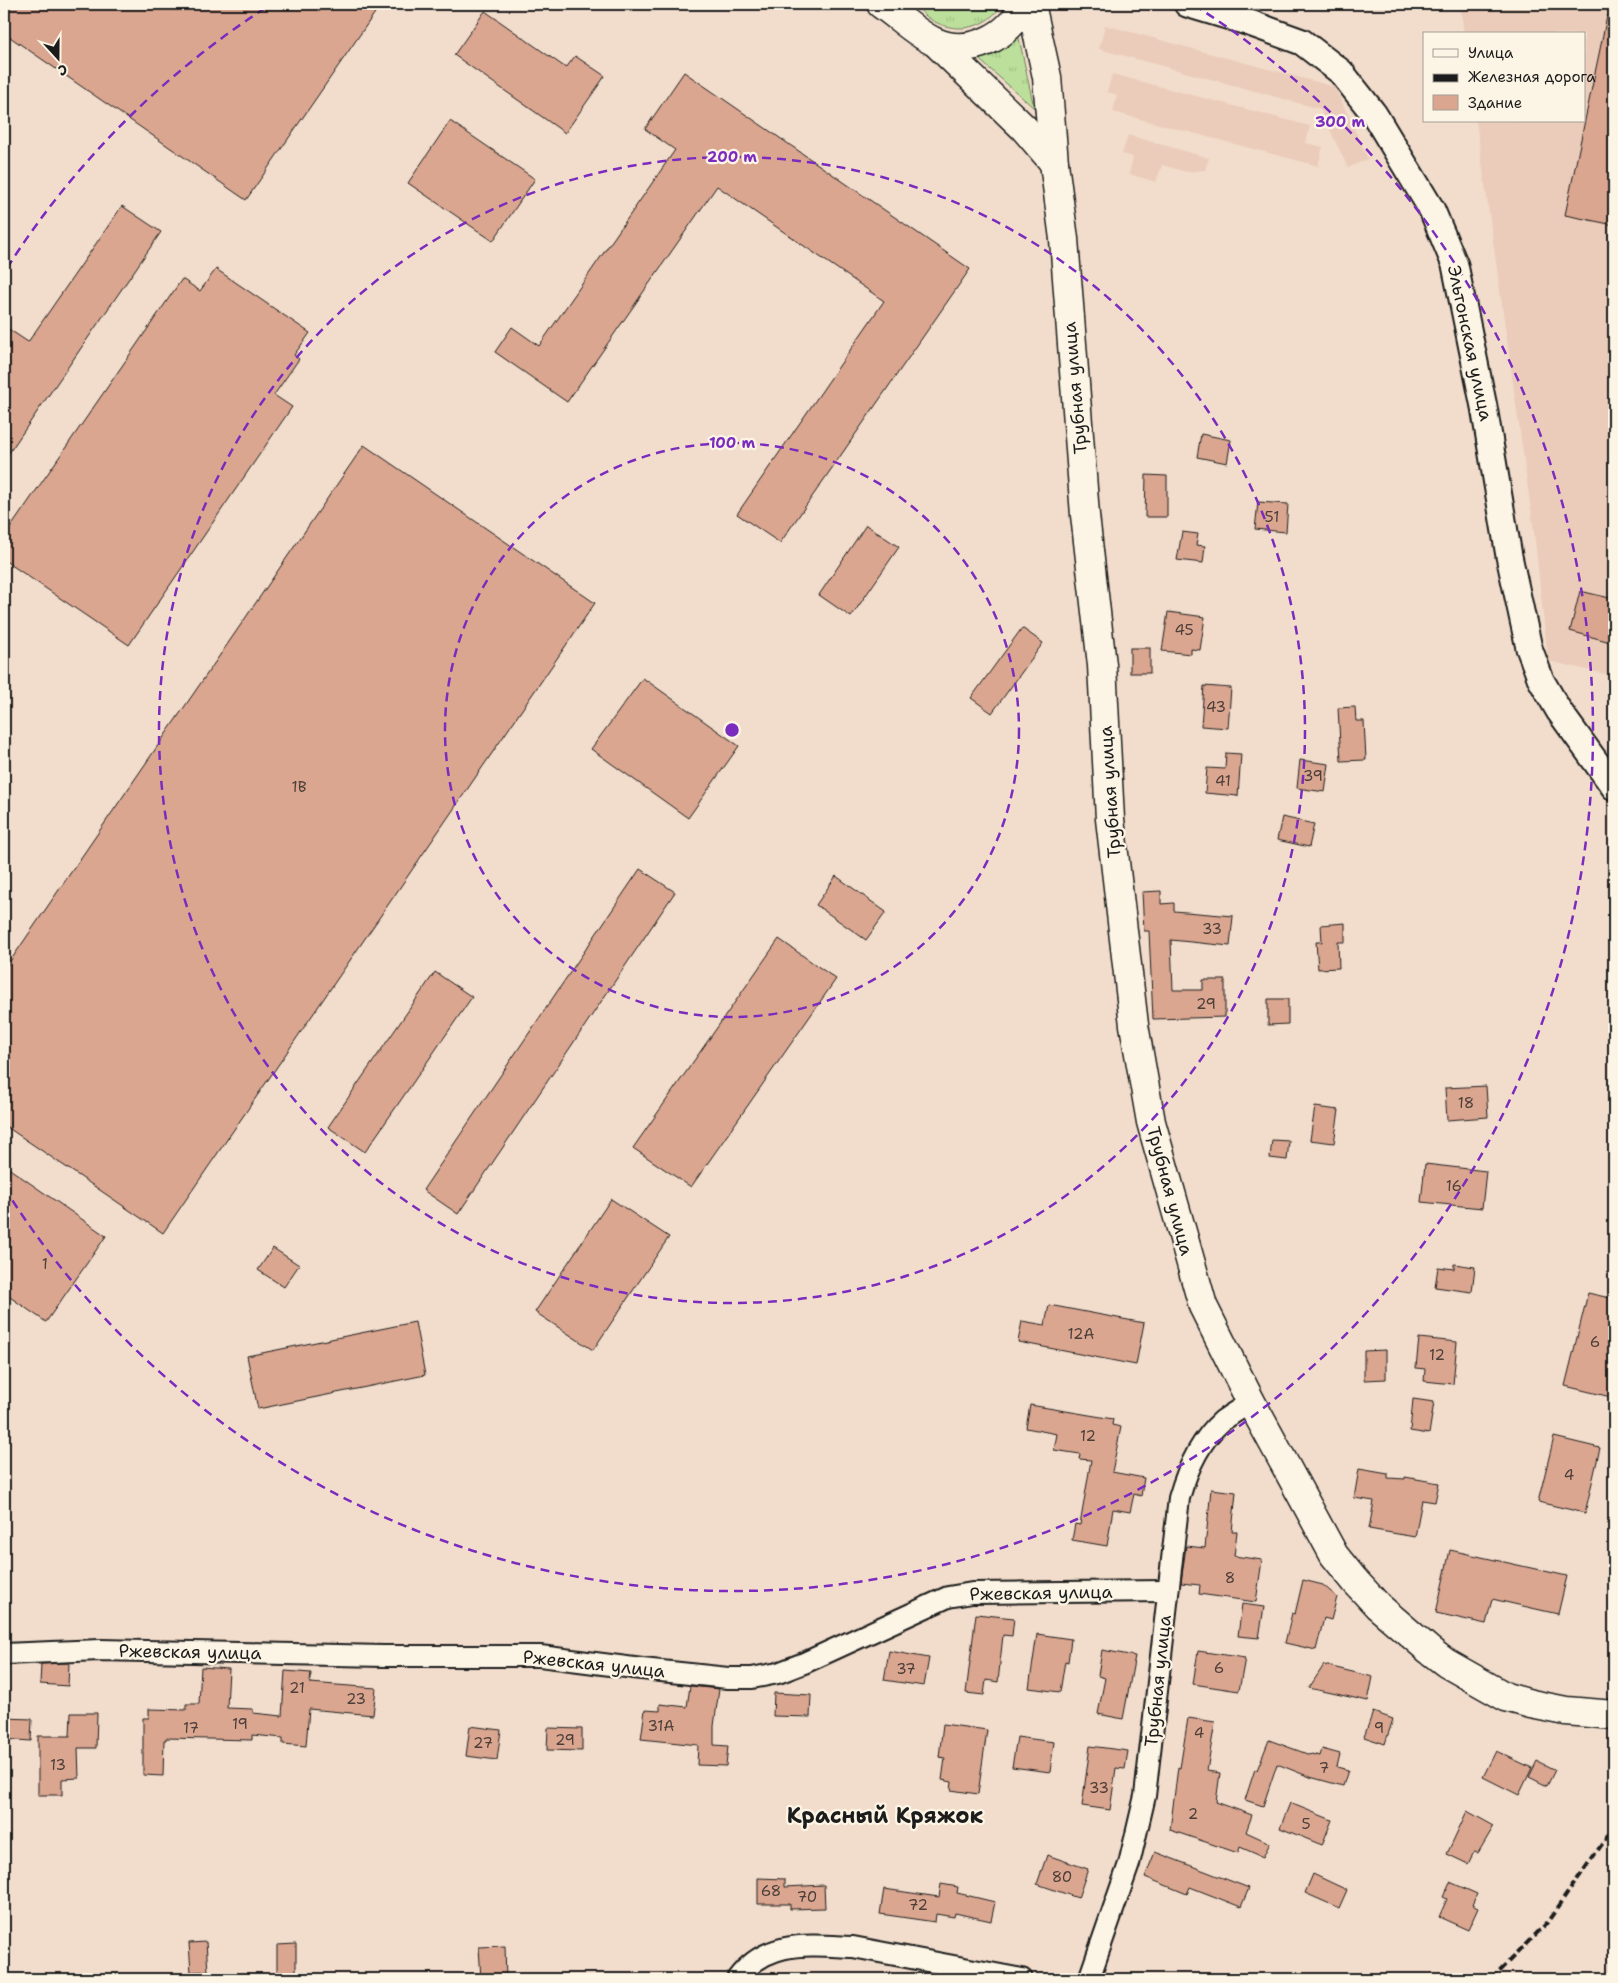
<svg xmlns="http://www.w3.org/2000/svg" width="1618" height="1983" font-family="'Shantell Sans',sans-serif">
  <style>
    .built { fill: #ebccba }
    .grass { fill: url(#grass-tufts); stroke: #6c7e5c }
    .building { fill: #dba690; stroke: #1c1c1c }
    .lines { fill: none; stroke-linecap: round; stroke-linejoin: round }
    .minor-casing { stroke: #1c1c1c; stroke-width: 24 }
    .tertiary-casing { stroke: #1c1c1c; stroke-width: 29 }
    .secondary-casing { stroke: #1c1c1c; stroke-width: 31 }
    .minor { stroke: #fcf5e5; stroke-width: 20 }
    .tertiary { stroke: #fcf5e5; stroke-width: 25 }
    .secondary { stroke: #fcf5e5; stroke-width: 28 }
    .rail { stroke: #1c1c1c; stroke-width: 4; stroke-dasharray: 8 4; stroke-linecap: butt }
    .ring { fill: none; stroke: #7b2cbf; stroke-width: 2.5; stroke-dasharray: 9 6 }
    .labels { text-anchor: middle; stroke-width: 4.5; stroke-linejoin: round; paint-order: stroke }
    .number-label { font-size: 15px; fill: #4c3e39 }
    .street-label { font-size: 18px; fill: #1c1c1c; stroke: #fcf5e5 }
    .district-label { font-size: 22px; font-weight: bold; fill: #1c1c1c; stroke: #fcf5e5 }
    .centre { fill: #7b2cbf; stroke: #fcf5e5; stroke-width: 2.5 }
    .ring-label { font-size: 15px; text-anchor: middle; font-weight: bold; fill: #7b2cbf; stroke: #fcf5e5; stroke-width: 4.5; stroke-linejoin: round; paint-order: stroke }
  </style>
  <defs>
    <pattern id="grass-tufts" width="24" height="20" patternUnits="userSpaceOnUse" patternTransform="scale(1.25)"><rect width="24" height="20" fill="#bce09b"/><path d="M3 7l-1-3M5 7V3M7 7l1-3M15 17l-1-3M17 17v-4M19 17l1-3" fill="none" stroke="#a1c085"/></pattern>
  </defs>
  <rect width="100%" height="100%" fill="#f2ddcc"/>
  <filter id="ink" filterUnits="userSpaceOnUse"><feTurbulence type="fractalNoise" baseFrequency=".02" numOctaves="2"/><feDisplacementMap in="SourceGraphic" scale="10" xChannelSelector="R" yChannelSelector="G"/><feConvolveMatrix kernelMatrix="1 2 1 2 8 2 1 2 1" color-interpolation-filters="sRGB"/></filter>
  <g filter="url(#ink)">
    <g class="built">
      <path d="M1460 4H1614V676L1548 661 1534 532 1476 121H1584V34H1464Z"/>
      <path d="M1105 25 1335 87 1368 159 1348 168 1320 109 1099 49Z"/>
      <path d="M1112 74 1310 126 1306 143 1323 147 1318 166 1113 112 1117 95 1107 92Z"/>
      <path d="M1128 135 1209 158 1205 170 1186 172 1162 165 1156 182 1129 174 1133 157 1122 154Z"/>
    </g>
    <g class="grass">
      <path d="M915 4H1002C982 37 936 35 915 4Z"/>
      <path d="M1017 29 1034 108 973 54Z"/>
    </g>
    <g class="building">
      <path d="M10 4H381L246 200 4 33V12Z"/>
      <path d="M485 11 566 68 575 56 605 76 565 133 454 55Z"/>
      <path d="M1607 16H1614V225L1565 215Z"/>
      <path d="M684 72 970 269 780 543 737 514 884 301 717 186 567 402 495 352 512 327 539 346 675 150 645 129Z"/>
      <path d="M450 121 535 179 493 241 408 183Z"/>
      <path d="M122 206 161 232 4 460V326L28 342Z"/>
      <path d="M216 269 310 333 294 355 299 359 274 395 292 407 129 645 4 560V537L182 279 200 291Z"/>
      <path d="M1201 434 1231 440 1227 463 1197 457Z"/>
      <path d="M364 445 595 603 163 1233 4 1125V970Z"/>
      <path d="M1146 475 1167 476V517H1145Z"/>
      <path d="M1258 502 1288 504 1286 532 1255 529Z"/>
      <path d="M866 525 899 547 851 617 819 595Z"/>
      <path d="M1182 532 1198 534 1196 545 1205 546 1203 563 1177 560Z"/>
      <path d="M1580 591 1614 599V643L1570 631Z"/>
      <path d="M1168 612 1205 617 1200 650 1191 649V654L1162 651Z"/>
      <path d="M1022 628 1043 643 992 713 971 698Z"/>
      <rect x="1130" y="648" width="20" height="25"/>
      <path d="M643 678 739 746 688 818 591 749Z"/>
      <path d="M1204 686 1231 688 1228 728 1201 726Z"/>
      <path d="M1355 707 1356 721H1364L1366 760 1341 761 1338 708Z"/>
      <path d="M1226 753 1241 754 1238 796 1205 793 1207 768 1225 769Z"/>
      <path d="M1300 760 1329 764 1325 792 1297 788Z"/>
      <path d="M1282 817 1314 824 1309 847 1277 840Z"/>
      <path d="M640 869 675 892 458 1214 423 1190Z"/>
      <path d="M836 876 886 912 866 940 816 905Z"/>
      <path d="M1161 891V904L1174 903V911L1233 916 1230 946 1171 940 1173 990H1203V980H1225V1017L1153 1019 1149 931H1144L1142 892Z"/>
      <path d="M1345 923V942H1338L1339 968 1318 969 1316 942H1322L1321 925Z"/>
      <path d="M779 939 836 979 691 1187 633 1148Z"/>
      <path d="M435 972 472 997 365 1152 328 1127Z"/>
      <path d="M1268 999H1288V1024L1268 1025Z"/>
      <path d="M1486 1086 1488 1117 1447 1120 1445 1088Z"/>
      <path d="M1315 1107 1339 1110 1334 1143 1310 1140Z"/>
      <path d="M1272 1140 1289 1141 1287 1160 1270 1158Z"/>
      <path d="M1425 1164 1486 1171 1482 1208 1421 1202Z"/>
      <path d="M4 1165 106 1236 46 1322 4 1293Z"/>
      <path d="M611 1199 669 1237 593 1350 535 1312Z"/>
      <path d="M273 1248 299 1265 284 1287 258 1270Z"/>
      <path d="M1454 1264 1475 1267 1472 1292 1435 1287 1438 1267 1454 1269Z"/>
      <path d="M1588 1293 1614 1299V1385L1611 1397 1565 1386Z"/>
      <path d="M1049 1305 1144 1323 1136 1365 1018 1342 1022 1321 1045 1325Z"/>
      <path d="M415 1322 425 1375 258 1409 247 1356Z"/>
      <path d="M1419 1338 1457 1342 1453 1384 1424 1381 1425 1369 1416 1368Z"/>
      <path d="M1386 1350V1379L1364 1380V1351Z"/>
      <path d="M1413 1399 1434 1402 1429 1434 1410 1431Z"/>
      <path d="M1030 1405 1113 1419 1112 1425 1121 1427 1112 1472 1144 1478 1141 1496 1134 1494 1130 1512 1113 1509 1107 1546 1072 1540 1075 1524 1080 1525 1091 1460 1079 1459 1080 1454 1054 1450 1057 1434 1026 1428Z"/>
      <path d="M1554 1437 1600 1448 1585 1513 1538 1502Z"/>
      <path d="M1359 1469 1388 1474V1478L1405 1479V1477L1439 1483 1435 1502 1422 1500 1415 1537 1369 1529 1374 1501 1354 1498Z"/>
      <path d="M1211 1489 1236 1492 1232 1532H1237L1234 1556 1262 1560 1256 1602 1199 1594 1200 1585 1181 1583 1186 1546 1205 1548Z"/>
      <path d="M1450 1550 1567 1576 1558 1614 1492 1599 1486 1624 1436 1613Z"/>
      <path d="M1303 1580 1323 1585 1337 1597 1331 1620 1324 1618 1316 1650 1285 1643 1292 1613 1295 1614Z"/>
      <path d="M1242 1604 1264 1607 1259 1638 1238 1636Z"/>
      <path d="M976 1614 1014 1618 1012 1636 1003 1635 998 1682 986 1680 984 1695 966 1693Z"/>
      <path d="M1037 1634 1071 1639 1068 1662 1065 1661 1060 1692 1029 1688Z"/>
      <path d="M1102 1650 1135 1656 1123 1719 1098 1714 1105 1678 1098 1676Z"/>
      <path d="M889 1651 929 1658 924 1686 884 1680Z"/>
      <path d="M1198 1651 1245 1658 1239 1691 1193 1684Z"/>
      <path d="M69 1663 68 1686 40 1684 41 1664Z"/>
      <path d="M1324 1665 1373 1677 1368 1701 1309 1688Z"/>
      <path d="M201 1667 229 1669 227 1708 253 1709V1713L282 1716 285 1671 311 1673 310 1683 376 1688 373 1715 309 1709 306 1746 283 1744V1738L252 1735V1740L166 1738V1740H164L163 1776 143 1775V1718H149V1709L186 1710V1704H199Z"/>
      <path d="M690 1686 719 1689 714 1726V1745L728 1746 726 1766 697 1765 698 1745 641 1739 645 1710 660 1711V1704L687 1707Z"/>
      <path d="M774 1693 811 1695 810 1717 773 1716Z"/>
      <path d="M1373 1712 1393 1719 1385 1744 1364 1737Z"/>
      <path d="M71 1713H97L96 1748H78L79 1778 62 1779V1795H38V1736H70Z"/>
      <path d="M4 1718 32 1719 31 1741 4 1739Z"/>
      <path d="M1188 1718 1215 1722 1207 1771 1220 1773 1216 1802 1252 1815 1246 1832 1270 1843 1263 1857 1240 1847 1238 1853 1170 1830 1178 1767 1180 1768Z"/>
      <path d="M943 1724 987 1730 978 1794 951 1790 952 1782 942 1780 945 1758 939 1757Z"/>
      <path d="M470 1726 501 1730 497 1760 466 1756Z"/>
      <path d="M548 1728 582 1729V1751L547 1750Z"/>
      <path d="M1017 1737 1054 1742 1050 1772 1012 1767Z"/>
      <path d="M1269 1740 1310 1755 1311 1754 1320 1756 1322 1749 1340 1754 1337 1767 1348 1770 1343 1786 1310 1777 1277 1764 1263 1806 1245 1800 1255 1769 1257 1770Z"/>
      <path d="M1090 1746 1128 1751 1125 1769 1116 1768 1110 1810 1082 1806Z"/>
      <path d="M1496 1751 1532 1768 1519 1795 1483 1777Z"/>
      <path d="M1537 1761 1555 1770 1547 1786 1529 1777Z"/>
      <path d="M1290 1803 1332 1820 1322 1845 1280 1828Z"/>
      <path d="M1467 1811 1494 1826 1478 1853 1474 1852 1468 1864 1447 1854Z"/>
      <path d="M1155 1852 1249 1888 1241 1907 1190 1887 1187 1894 1145 1877Z"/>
      <path d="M1047 1855 1088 1869 1078 1898 1037 1884Z"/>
      <path d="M1313 1874 1347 1890 1339 1908 1305 1893Z"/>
      <path d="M758 1878 785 1879V1887L824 1885 825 1908 790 1909V1904H758Z"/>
      <path d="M1450 1882 1477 1894 1472 1905 1478 1908 1468 1930 1439 1917 1447 1899 1443 1897Z"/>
      <path d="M941 1884 958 1887 957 1893 995 1902 991 1921 955 1913 954 1917 936 1914 935 1922 880 1914 884 1889 939 1897Z"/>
      <path d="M206 1942 208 1971 191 1972 189 1943Z"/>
      <path d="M296 1944V1975H277V1945Z"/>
      <path d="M505 1946 506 1979H481L479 1947Z"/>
    </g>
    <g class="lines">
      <defs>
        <g id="minor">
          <path d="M4 1654 100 1650 384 1656H540L642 1669 728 1678H752L778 1673 804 1663 948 1597 972 1593 1167 1591"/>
          <path d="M737 1979C767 1939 808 1945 853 1947L1022 1979"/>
          <path d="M1089 1979 1129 1864 1145 1796 1179 1498C1187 1470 1199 1441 1222 1421 1231 1414 1242 1408 1251 1402"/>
        </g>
        <path id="tertiary" d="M1187 4 1247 22 1302 42 1341 72 1374 114 1432 210 1455 265 1484 407 1509 556 1529 648 1541 680 1559 711 1614 787"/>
        <g id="secondary">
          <path d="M881 4C899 16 915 33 935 42 969 57 1010 37 1024 4"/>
          <path d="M1031 4 1047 77 1054 163 1064 239 1085 515 1102 665 1110 819 1134 1025 1151 1122 1203 1306 1251 1402 1334 1555 1355 1581 1378 1606 1429 1650 1446 1663 1506 1697 1531 1704 1566 1711 1614 1715"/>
          <path d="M936 43 1024 128 1054 163"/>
        </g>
      </defs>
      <use href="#minor" class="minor-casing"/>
      <use href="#tertiary" class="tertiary-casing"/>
      <use href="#secondary" class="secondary-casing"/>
      <use href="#minor" class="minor"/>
      <use href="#tertiary" class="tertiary"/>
      <use href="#secondary" class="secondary"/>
      <path class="rail" d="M1491 1979 1546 1924 1614 1827"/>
    </g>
  </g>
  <g class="ring">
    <circle cx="732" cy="730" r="287"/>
    <circle cx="732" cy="730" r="573"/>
    <path d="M7 268A860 860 0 0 1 270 5M1194 5A860 860 0 1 1 7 1192"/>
  </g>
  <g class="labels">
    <g class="number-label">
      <text x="1272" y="522">51</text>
      <text x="1184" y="635">45</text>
      <text x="1216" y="712">43</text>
      <text x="1313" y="781">39</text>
      <text x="1223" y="786">41</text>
      <text x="299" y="792">1В</text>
      <text x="1212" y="934">33</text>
      <text x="1206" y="1009">29</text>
      <text x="1466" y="1108">18</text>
      <text x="1454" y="1191">16</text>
      <text x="45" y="1269">1</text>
      <text x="1081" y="1339">12А</text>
      <text x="1595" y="1347">6</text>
      <text x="1437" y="1360">12</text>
      <text x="1088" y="1441">12</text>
      <text x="1569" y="1480">4</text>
      <text x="1230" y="1583">8</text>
      <text x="1219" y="1673">6</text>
      <text x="906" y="1674">37</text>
      <text x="297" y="1693">21</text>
      <text x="356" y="1704">23</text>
      <text x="240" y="1729">19</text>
      <text x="661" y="1731">31А</text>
      <text x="191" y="1733">17</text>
      <text x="1379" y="1733">9</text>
      <text x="1199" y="1738">4</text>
      <text x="565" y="1745">29</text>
      <text x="483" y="1748">27</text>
      <text x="58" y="1770">13</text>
      <text x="1324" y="1773">7</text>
      <text x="1099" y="1793">33</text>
      <text x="1193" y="1819">2</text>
      <text x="1306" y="1829">5</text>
      <text x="1062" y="1882">80</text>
      <text x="771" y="1896">68</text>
      <text x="807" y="1902">70</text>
      <text x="918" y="1910">72</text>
    </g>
    <g class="street-label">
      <text transform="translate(1470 343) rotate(78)" y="6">Эльтонская улица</text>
      <text transform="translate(1075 388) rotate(-95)" y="6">Трубная улица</text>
      <text transform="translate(1110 792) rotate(-94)" y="6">Трубная улица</text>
      <text transform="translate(1170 1191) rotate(75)" y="6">Трубная улица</text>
      <text transform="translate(1041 1593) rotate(-1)" y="6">Ржевская улица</text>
      <text transform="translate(190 1652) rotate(1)" y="6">Ржевская улица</text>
      <text transform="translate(594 1664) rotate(6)" y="6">Ржевская улица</text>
      <text transform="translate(1158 1681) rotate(-84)" y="6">Трубная улица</text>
    </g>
    <g class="district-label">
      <text x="885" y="1823">Красный Кряжок</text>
    </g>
  </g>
  <circle cx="732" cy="730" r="8" class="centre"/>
  <g class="ring-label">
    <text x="1340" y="127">300 m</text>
    <text x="732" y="162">200 m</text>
    <text x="732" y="448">100 m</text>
  </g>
  <rect width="1618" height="1983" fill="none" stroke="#fcf5e5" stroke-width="20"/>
  <rect x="10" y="10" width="1598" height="1963" fill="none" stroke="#1c1c1c" stroke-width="2" filter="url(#ink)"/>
  <rect x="1423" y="32" width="162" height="90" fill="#fcf5e5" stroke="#a29e95"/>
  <rect x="1433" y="49" width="25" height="8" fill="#fcf5e5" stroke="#a29e95"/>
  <text x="1468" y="58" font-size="15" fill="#1c1c1c">Улица</text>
  <rect x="1433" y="74" width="25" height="8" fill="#1c1c1c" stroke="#a29e95"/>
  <text x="1468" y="82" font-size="15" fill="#1c1c1c">Железная дорога</text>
  <rect x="1433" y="95" width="25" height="15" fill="#dba690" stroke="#a29e95"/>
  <text x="1468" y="108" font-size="15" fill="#1c1c1c">Здание</text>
  <g transform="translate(58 58) rotate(159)" stroke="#fcf5e5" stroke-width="4" paint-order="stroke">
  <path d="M0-4L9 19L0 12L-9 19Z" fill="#1c1c1c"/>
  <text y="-8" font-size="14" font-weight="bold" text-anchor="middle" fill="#1c1c1c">С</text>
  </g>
</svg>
